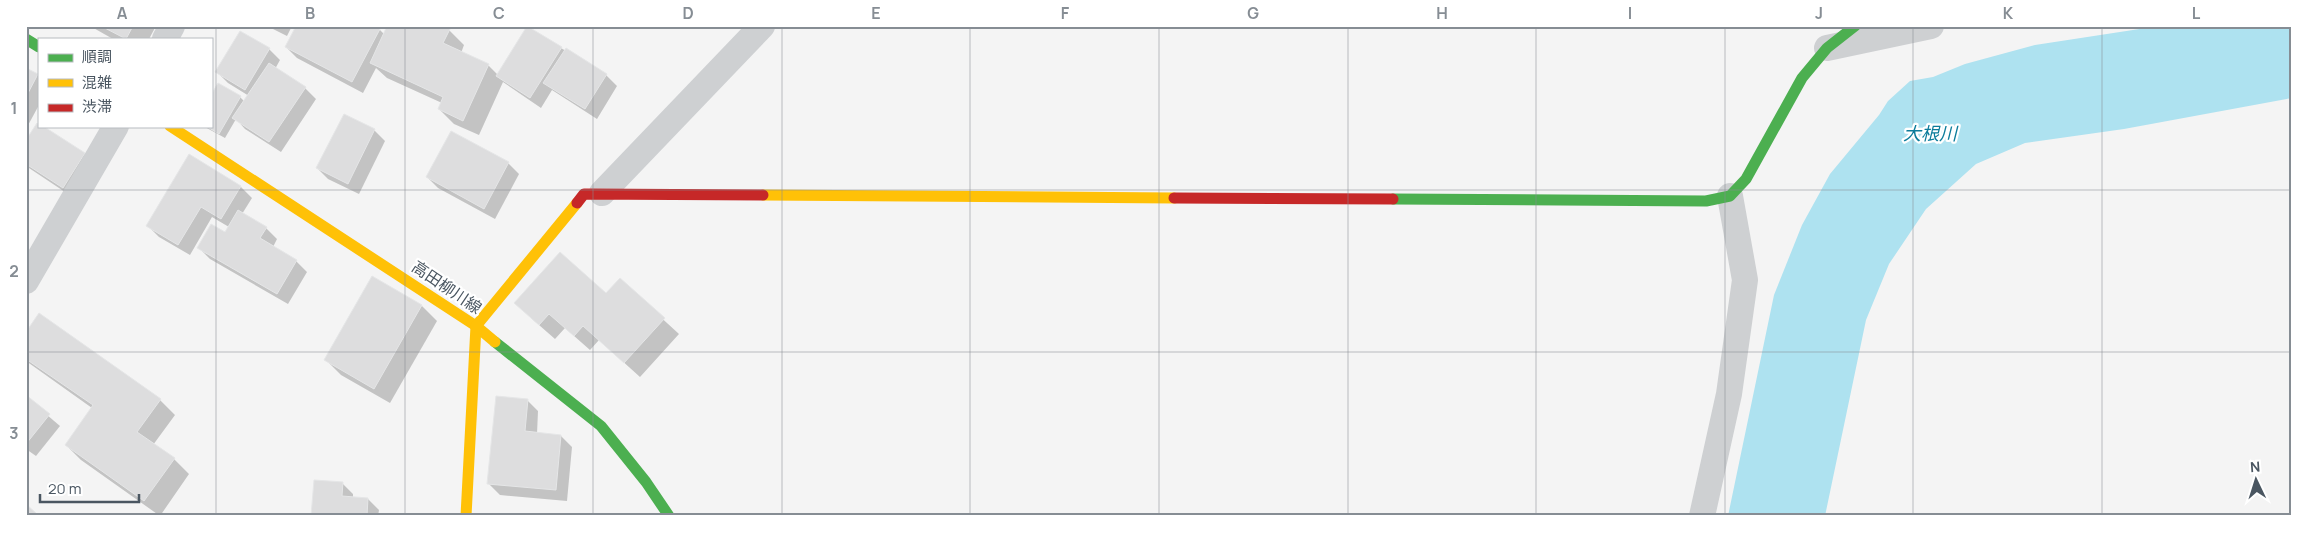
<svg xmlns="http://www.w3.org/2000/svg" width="2318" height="542" font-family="Manrope,'Noto Sans JP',sans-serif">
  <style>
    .water { fill: #aee2f0 }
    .shadow { fill: #0003 }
    .building { fill: #ddddde; stroke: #e5e6e7 }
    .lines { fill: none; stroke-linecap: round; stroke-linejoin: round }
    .street { stroke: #ced0d2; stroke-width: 26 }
    .fast { stroke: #4caf50; stroke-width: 11 }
    .slow { stroke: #ffc107; stroke-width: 11 }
    .jam { stroke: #c62828; stroke-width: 11 }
    .grid { fill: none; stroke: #868d94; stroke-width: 1; stroke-opacity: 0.55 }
    .labels { text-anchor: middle; stroke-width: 4.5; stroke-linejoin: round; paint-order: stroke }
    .street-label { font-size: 16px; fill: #4a5661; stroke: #fff }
    .water-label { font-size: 18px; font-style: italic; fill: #0c7c9b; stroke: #fff }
    .neatline { fill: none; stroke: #868d94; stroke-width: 2 }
    .grid-label { font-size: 16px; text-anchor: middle; font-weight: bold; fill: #868d94 }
  </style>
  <rect width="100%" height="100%" fill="#f4f4f4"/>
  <path class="water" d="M2159 26H2292V98L2124 129 2025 143 1976 164 1926 209 1889 264 1866 320 1825 516H1728L1774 295 1802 225 1830 174 1879 115 1888 101 1910 81 1933 77 1965 64 2035 45Z"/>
  <g class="shadow">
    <path d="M90 26H156L149 39H113Z"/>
    <path d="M267 26H292L287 36Z"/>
    <path d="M380 30 385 35 449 30 464 45 461 53 489 66 498 75 561 48 606 75 617 86 597 119 552 90 541 108 503 82 479 135 454 124 439 109 442 103 387 78 376 68 363 93 297 58 286 47Z"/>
    <path d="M269 49 280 60 275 69 305 88 316 99 281 152 245 129 236 119 225 138 203 126H211L240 97 245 102 249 96 228 83 217 72Z"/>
    <path d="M26 69 39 76V105L26 129Z"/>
    <path d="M38 124 84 154 95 165 74 198 26 166V142Z"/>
    <path d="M374 130 385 141 359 194 328 179 317 168Z"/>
    <path d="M451 133 508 163 519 174 495 219 438 188 427 177Z"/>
    <path d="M241 187 252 198 242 214 266 228 277 239 273 247 296 261 307 272 288 304 210 259 199 248 225 234 229 227 212 217 190 255 159 237 148 226Z"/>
    <path d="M620 280 679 334 640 377 599 340 590 350 565 328 555 339 531 318 607 295Z"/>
    <path d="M422 306 437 321 390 403 341 375 326 360Z"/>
    <path d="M26 334 160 400 175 415 153 445 174 459 189 474 160 516 81 460 66 445 92 408 26 361Z"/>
    <path d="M26 397 60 426 36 456 26 449Z"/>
    <path d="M527 400 538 411 537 434 561 436 572 447 567 501 500 495 489 484Z"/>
    <path d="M342 483 353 494V498L368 499 379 510 378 516H312Z"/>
  </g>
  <g class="building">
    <path d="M101 26H133L126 39Z"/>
    <path d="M296 26H376L380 29 352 82 285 47Z"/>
    <path d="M387 26H445L450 29 443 43 489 64 463 121 438 109 443 97 370 63Z"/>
    <path d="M527 26 562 47 530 98 496 76Z"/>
    <path d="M240 31 270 48 245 90 215 72Z"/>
    <path d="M566 48 607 74 585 109 543 83Z"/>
    <path d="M269 63 306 87 269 142 232 118Z"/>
    <path d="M26 68 38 74 26 97Z"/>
    <path d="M218 83 241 96 219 134 206 126H211V95Z"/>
    <path d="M344 114 375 129 348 184 316 168Z"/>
    <path d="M37 123 39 126H43L85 153 63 188 26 164V140Z"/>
    <path d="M451 131 509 162 484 209 426 177Z"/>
    <path d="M189 154 241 186 221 219 201 207 178 245 146 226Z"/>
    <path d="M238 210 267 227 260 238 297 260 277 294 197 248 211 224 225 232Z"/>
    <path d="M560 252 606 293 620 278 665 318 624 363 583 326 574 336 549 314 539 325 514 303Z"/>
    <path d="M372 276 422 305 374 389 324 360Z"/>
    <path d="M39 313 161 399 137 432 175 458 144 501 65 445 93 405 26 359V332Z"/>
    <path d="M26 395 50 414 26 444Z"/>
    <path d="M496 396 528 399 525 431 561 435 556 490 487 484Z"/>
    <path d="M314 480 343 482 342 496 368 498 367 516H311Z"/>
    <path d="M26 504 38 515V516H26Z"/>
  </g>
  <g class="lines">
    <g class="street">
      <path d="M165 39 172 26"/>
      <path d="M1827 48 1931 26"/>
      <path d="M602 193 762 26"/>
      <path d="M26 281 116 126"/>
      <path d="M1702 516 1729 394 1745 280 1730 196"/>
    </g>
    <g class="fast">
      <path d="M26 39 39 47"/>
      <path d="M1393 199 1706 201 1730 196 1746 179 1802 78 1827 48 1855 26"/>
      <path d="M495 342 601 426 646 482 669 516"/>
    </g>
    <g class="slow">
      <path d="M170 126 476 326 495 342"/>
      <path d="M763 195 1174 198"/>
      <path d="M466 516 476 326 577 203"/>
    </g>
    <g class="jam">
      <path d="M1174 198 1393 199"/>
      <path d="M577 203 584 194 763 195"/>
    </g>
  </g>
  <path class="grid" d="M216 26V516M405 26V516M593 26V516M782 26V516M970 26V516M1159 26V516M1348 26V516M1536 26V516M1725 26V516M1913 26V516M2102 26V516M26 190H2292M26 352H2292"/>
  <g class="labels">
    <g class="street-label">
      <text transform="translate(447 287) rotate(34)" y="6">高田柳川線</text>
    </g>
    <g class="water-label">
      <text x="1930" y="140">大根川</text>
    </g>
  </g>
  <rect width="2318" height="542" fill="none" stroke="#ffffff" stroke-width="55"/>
  <rect x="38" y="38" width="175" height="90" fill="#ffffff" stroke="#b7bbc0"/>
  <rect x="48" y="54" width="25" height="8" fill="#4caf50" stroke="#b7bbc0"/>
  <text x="82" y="62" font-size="15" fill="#4a5661">順調</text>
  <rect x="48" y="79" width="25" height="8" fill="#ffc107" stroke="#b7bbc0"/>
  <text x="82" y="88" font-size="15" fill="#4a5661">混雑</text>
  <rect x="48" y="104" width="25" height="8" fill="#c62828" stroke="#b7bbc0"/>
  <text x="82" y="112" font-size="15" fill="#4a5661">渋滞</text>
  <g transform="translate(2256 480) rotate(356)" stroke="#ffffff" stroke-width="4" paint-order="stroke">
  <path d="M0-4L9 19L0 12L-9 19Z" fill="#4a5661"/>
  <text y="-8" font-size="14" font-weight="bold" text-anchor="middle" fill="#4a5661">N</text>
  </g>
  <path d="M40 494v8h99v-8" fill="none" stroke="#4a5661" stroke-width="2.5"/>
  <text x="48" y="494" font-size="15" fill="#4a5661" stroke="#ffffff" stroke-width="4" paint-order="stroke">20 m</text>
  <rect x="28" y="28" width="2262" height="486" class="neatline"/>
  <g class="grid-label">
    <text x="122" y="19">A</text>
    <text x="310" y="19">B</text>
    <text x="499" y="19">C</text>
    <text x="688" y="19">D</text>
    <text x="876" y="19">E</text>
    <text x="1065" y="19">F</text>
    <text x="1253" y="19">G</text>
    <text x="1442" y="19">H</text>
    <text x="1630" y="19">I</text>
    <text x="1819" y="19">J</text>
    <text x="2008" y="19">K</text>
    <text x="2196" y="19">L</text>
    <text x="14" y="114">1</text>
    <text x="14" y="277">2</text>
    <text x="14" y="439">3</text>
  </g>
</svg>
